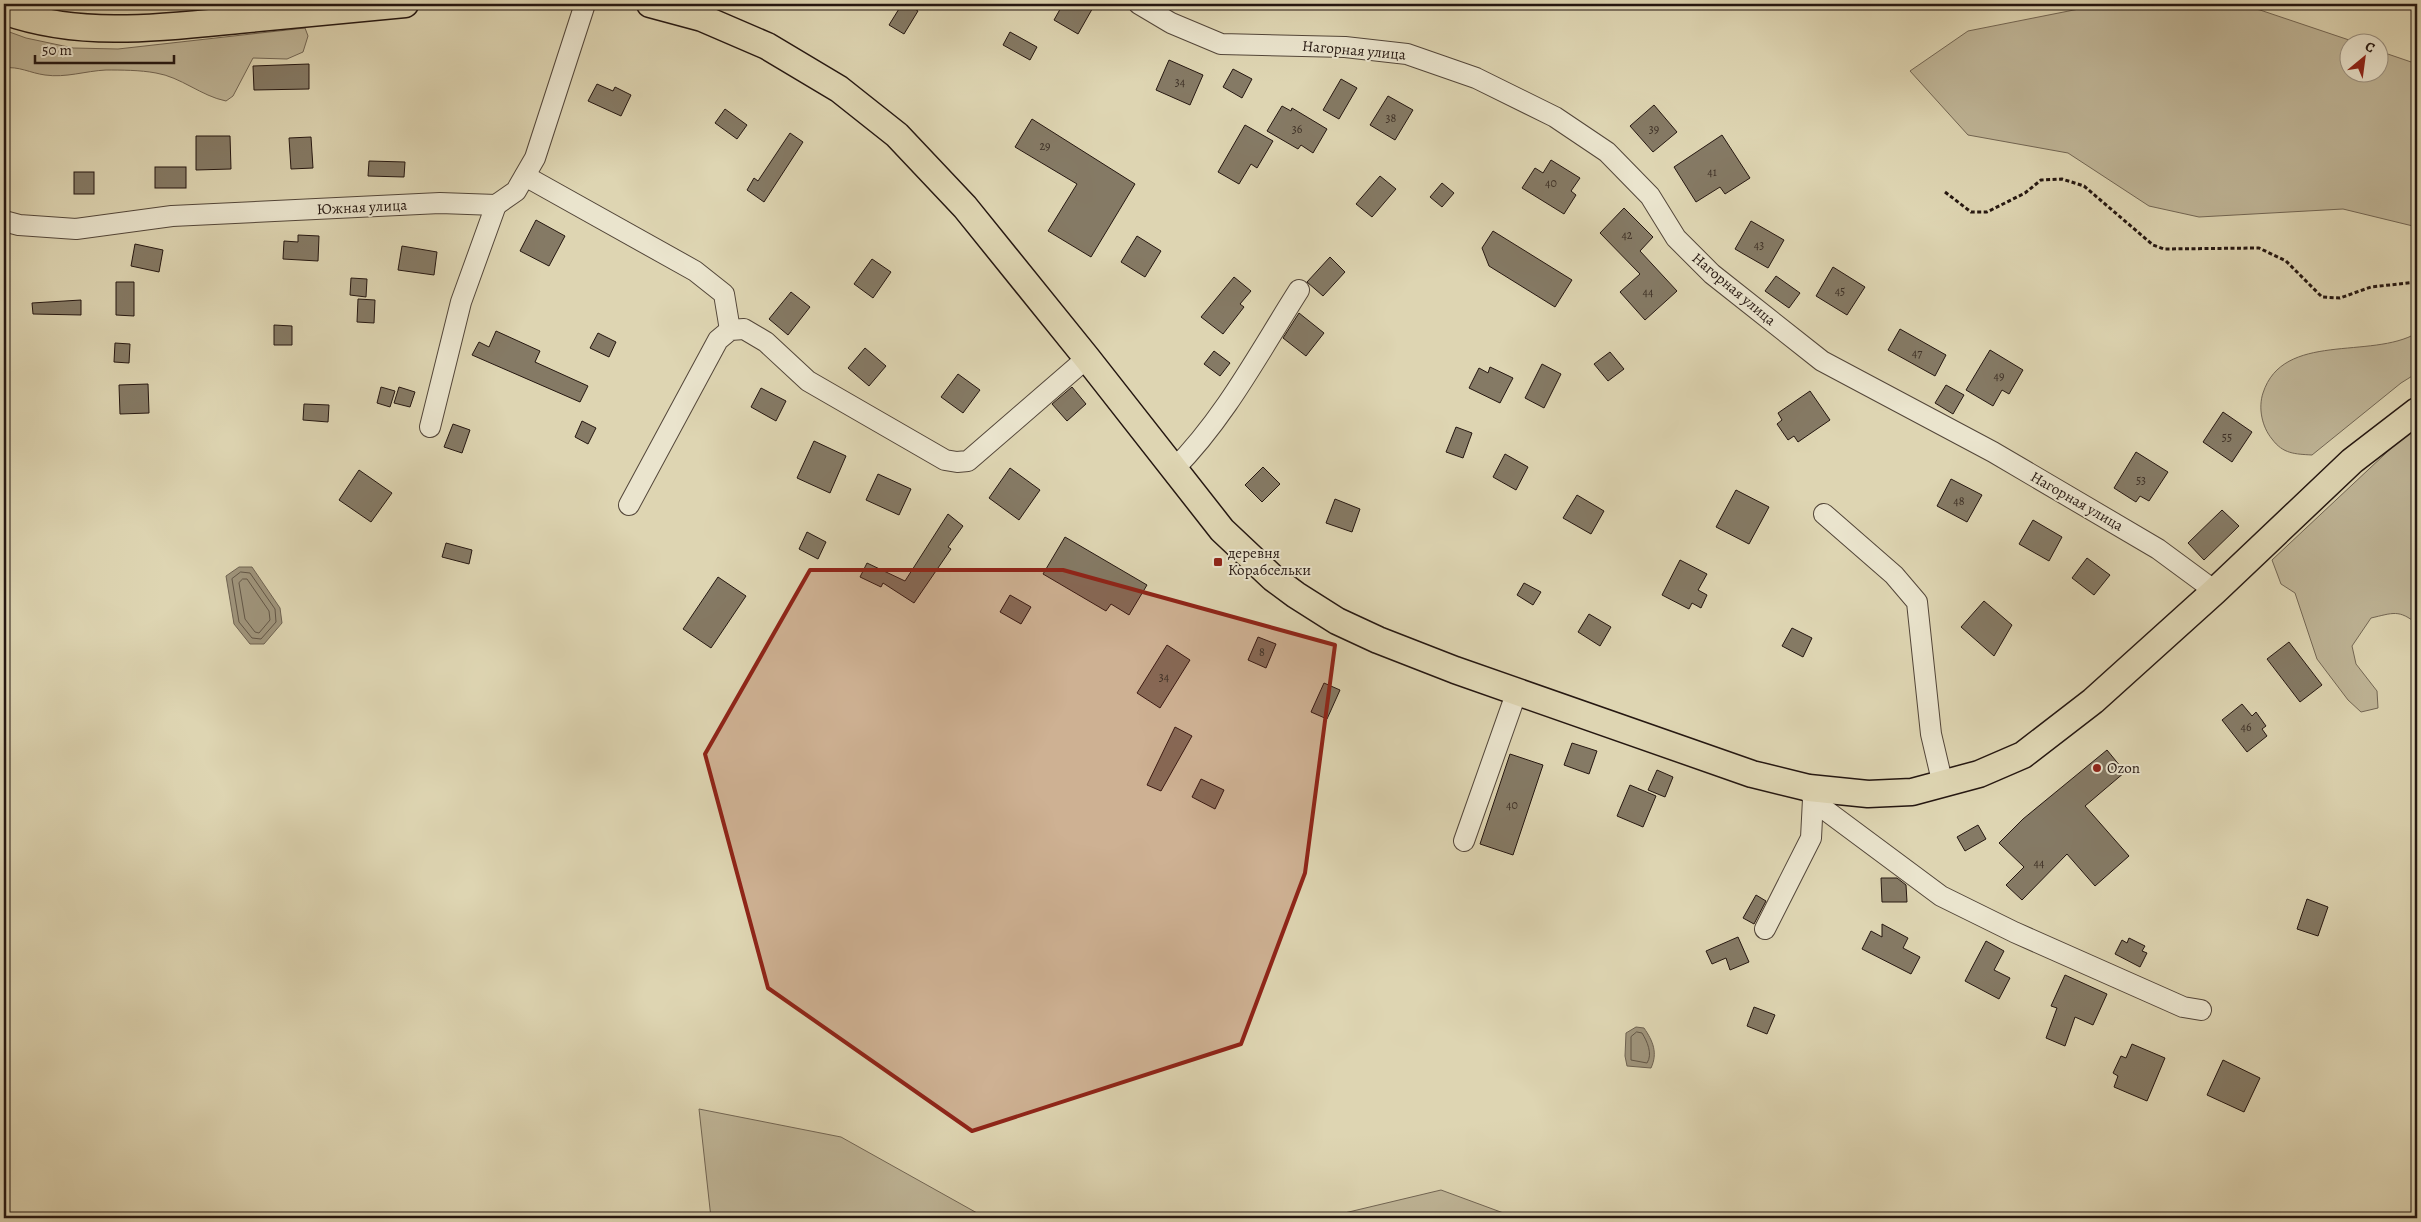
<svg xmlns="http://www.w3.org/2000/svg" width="2421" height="1222" font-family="Alegreya,serif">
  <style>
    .green { fill: #bfb597; stroke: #726654 }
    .water { fill: #9f947b; stroke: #6e6251 }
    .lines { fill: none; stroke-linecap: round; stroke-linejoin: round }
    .shore { stroke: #625646; stroke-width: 1 }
    .building { fill: #857a65; stroke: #251711 }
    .minor-casing { stroke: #534639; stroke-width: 22 }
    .major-casing { stroke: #251711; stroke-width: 29 }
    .path { stroke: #251711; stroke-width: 3; stroke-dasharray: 4 2.5; stroke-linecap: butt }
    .minor { stroke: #eae4cd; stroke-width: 20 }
    .major { stroke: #ded5b2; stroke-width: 26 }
    .marked { fill: #8f2418; fill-opacity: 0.2; stroke: #8f2418; stroke-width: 4; stroke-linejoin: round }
    .poi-dot { fill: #8f2418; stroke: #eae4cd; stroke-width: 2 }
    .labels { text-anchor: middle; stroke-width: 4; stroke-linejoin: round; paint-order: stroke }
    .number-label { font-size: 12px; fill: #3d3026 }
    .street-label { font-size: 15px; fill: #251711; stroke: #eae4cd }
    .poi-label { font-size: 15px; fill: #251711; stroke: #eae4cd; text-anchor: start }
  </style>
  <rect width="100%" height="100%" fill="#ded5b2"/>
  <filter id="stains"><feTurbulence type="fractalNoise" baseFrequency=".004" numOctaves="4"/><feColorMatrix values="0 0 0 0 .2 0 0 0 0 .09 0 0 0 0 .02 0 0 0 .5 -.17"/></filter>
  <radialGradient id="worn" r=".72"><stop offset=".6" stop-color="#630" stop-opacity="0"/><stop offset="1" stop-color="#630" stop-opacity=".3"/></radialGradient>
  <g class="green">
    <path d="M2104 4H2234L2260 10 2355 42H2348V72H2378L2379 51 2417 64V227L2343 209 2199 217 2149 206 2068 153 1968 135 1910 71 1968 31Z"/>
    <path d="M305 28 308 36 303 52 287 59 253 58 233 96 226 101C201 96 181 77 156 73 140 70 121 70 106 70 85 71 66 78 45 75 30 73 19 66 4 68V30L26 38 73 48 118 49Z"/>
    <path d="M2417 333V373L2401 383 2312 455C2295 454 2283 454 2272 439 2262 427 2258 408 2263 393 2283 331 2371 360 2417 333Z"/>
    <path d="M2417 424V624C2399 609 2393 613 2371 618L2352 646 2356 664 2377 691 2378 708 2361 712 2348 700 2317 659 2295 593 2281 584 2272 560Z"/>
    <path d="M699 1109 841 1137 986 1218H711Z"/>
    <path d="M1441 1190 1517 1218H1326L1336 1215Z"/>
  </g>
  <g class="water">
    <path d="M239 567H252L280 608 282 623 264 644H250L234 624 226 576Z"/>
    <path d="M1636 1027 1644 1028C1653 1041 1658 1053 1651 1068L1627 1066 1625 1056 1626 1033Z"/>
  </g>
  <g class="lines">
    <g class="shore">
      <path d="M241 572 250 573 275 609 276 622 261 639 252 638 239 622 232 579Z"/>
      <path d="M243 579H247L269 611 270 620 259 633 255 632 245 619 239 583Z"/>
      <path d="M1637 1032 1642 1033C1647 1041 1653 1054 1647 1063L1631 1060V1037Z"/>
    </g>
  </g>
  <g class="building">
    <path d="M902 4H906L918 11 904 34 889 25Z"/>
    <path d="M1063 4H1095L1078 34 1054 20Z"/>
    <path d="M1010 32 1037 47 1030 60 1003 45Z"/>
    <path d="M1169 60 1203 75 1190 105 1156 90Z"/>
    <path d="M309 64V89L254 90 253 66Z"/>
    <path d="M1233 69 1252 79 1242 98 1223 87Z"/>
    <path d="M1341 79 1357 88 1339 119 1323 110Z"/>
    <path d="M597 84 613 91 615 87 631 95 621 116 588 101Z"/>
    <path d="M1388 96 1413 110 1395 140 1370 125Z"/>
    <path d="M1654 105 1677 132 1653 152 1630 126Z"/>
    <path d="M1282 106 1291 111 1292 108 1327 129 1313 153 1301 145 1298 149 1267 131Z"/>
    <path d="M725 109 747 125 737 139 715 123Z"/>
    <path d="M1032 119 1135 184 1091 257 1048 231 1077 184 1015 147Z"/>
    <path d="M1245 125 1273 141 1257 168 1251 164 1239 184 1218 172Z"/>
    <path d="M790 133 803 142 764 202 747 190 754 178 758 181Z"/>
    <path d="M1722 135 1750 178 1725 194 1720 187 1696 202 1674 167Z"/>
    <path d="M196 136H230L231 169 196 170Z"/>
    <path d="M311 137 313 168 291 169 289 138Z"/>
    <path d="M1551 160 1580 178 1571 191 1576 195 1564 214 1522 188 1535 168 1543 173Z"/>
    <path d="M369 161 405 162 404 177 368 176Z"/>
    <rect x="155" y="167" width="31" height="21"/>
    <rect x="74" y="172" width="20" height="22"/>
    <path d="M1380 176 1396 189 1372 217 1356 204Z"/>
    <path d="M1442 183 1454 193 1442 207 1430 197Z"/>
    <path d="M1624 208 1653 237 1640 251 1677 291 1645 320 1620 292 1640 274 1600 233Z"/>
    <path d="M536 220 565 236 549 266 520 251Z"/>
    <path d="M1751 221 1784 240 1768 268 1735 249Z"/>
    <path d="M1493 231 1572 280 1555 307 1489 266 1482 248Z"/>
    <path d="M298 235 319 236 318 261 283 259 284 241 298 242Z"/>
    <path d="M1137 236 1161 251 1145 277 1121 262Z"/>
    <path d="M135 244 163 250 159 272 131 266Z"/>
    <path d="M402 246 437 252 434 275 398 270Z"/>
    <path d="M1330 257 1345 272 1323 296 1307 282Z"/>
    <path d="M872 259 891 272 873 298 854 284Z"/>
    <path d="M1833 267 1865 287 1847 315 1816 296Z"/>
    <path d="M1776 276 1800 293 1789 308 1765 291Z"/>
    <path d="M1234 277 1251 291 1240 304 1244 307 1223 334 1201 317Z"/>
    <path d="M351 278 367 279 366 297 350 295Z"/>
    <path d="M116 282H134V316L116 315Z"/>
    <path d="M791 292 810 307 788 335 769 319Z"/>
    <path d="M358 299 375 300 374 323 357 322Z"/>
    <path d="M81 300V315L33 314 32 303Z"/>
    <path d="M1299 313 1324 333 1306 356 1283 338Z"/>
    <path d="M274 325 292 326V345H274Z"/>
    <path d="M1900 329 1946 355 1935 376 1888 350Z"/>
    <path d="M496 331 540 351 535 362 588 386 580 402 472 355 479 342 489 347Z"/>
    <path d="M598 333 616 342 609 357 590 348Z"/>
    <path d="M115 343 130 344 129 363 114 362Z"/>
    <path d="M865 348 886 366 869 386 848 368Z"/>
    <path d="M1990 350 2023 370 2009 394 2002 390 1993 406 1966 390Z"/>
    <path d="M1214 351 1230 363 1220 376 1204 364Z"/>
    <path d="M1610 352 1624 369 1608 381 1594 364Z"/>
    <path d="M1542 364 1561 374 1544 408 1525 398Z"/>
    <path d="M1490 367 1513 378 1500 403 1469 388 1479 368 1488 373Z"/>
    <path d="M958 374 980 390 963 413 941 397Z"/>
    <path d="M148 384 149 413 120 414 119 385Z"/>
    <path d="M1946 385 1964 395 1953 414 1935 403Z"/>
    <path d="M381 387 395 391 390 407 377 403Z"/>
    <path d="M399 387 415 392 410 407 394 403Z"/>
    <path d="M1072 387 1086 404 1067 421 1052 404Z"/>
    <path d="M761 388 786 401 776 421 751 407Z"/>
    <path d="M1810 391 1830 420 1798 442 1794 436 1788 440 1777 424 1782 420 1778 413Z"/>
    <path d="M304 404 329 405 328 422 303 420Z"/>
    <path d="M2223 412 2252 432 2232 462 2203 442Z"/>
    <path d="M582 421 596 428 588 444 575 437Z"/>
    <path d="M453 424 470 430 462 453 444 447Z"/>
    <path d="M1456 427 1472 433 1463 458 1446 452Z"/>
    <path d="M814 441 846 456 830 493 797 478Z"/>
    <path d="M2136 452 2168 472 2149 501 2140 496 2136 502 2114 488Z"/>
    <path d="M1505 454 1528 467 1516 490 1493 477Z"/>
    <path d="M1263 467 1280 484 1262 502 1245 485Z"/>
    <path d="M1010 468 1040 490 1019 520 989 498Z"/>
    <path d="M359 470 392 493 371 522 339 500Z"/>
    <path d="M878 474 911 489 899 515 866 500Z"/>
    <path d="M1951 479 1982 495 1967 522 1937 506Z"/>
    <path d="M1736 490 1769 507 1749 544 1716 527Z"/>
    <path d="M1577 495 1604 511 1591 534 1563 518Z"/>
    <path d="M1335 499 1360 509 1352 532 1326 523Z"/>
    <path d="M2222 510 2239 526 2204 560 2188 543Z"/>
    <path d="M948 514 963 526 948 547 951 549 914 603 883 583 881 587 860 577 867 563 905 581Z"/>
    <path d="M2033 520 2062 537 2049 561 2019 544Z"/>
    <path d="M807 532 826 542 818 559 799 549Z"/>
    <path d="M1065 537 1147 585 1129 615 1111 604 1106 611 1043 574Z"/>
    <path d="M446 543 472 550 469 564 442 557Z"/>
    <path d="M2087 558 2110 575 2094 595 2072 578Z"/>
    <path d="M1680 560 1707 574 1698 590 1707 595 1701 608 1692 603 1689 609 1662 595Z"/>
    <path d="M718 577 746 596 711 648 683 629Z"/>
    <path d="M1524 583 1541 592 1533 605 1517 595Z"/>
    <path d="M1010 595 1031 607 1021 624 1000 612Z"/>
    <path d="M1984 601 2012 625 1994 656 1961 627Z"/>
    <path d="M1589 614 1611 627 1600 646 1578 632Z"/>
    <path d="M1792 628 1812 638 1803 657 1782 646Z"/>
    <path d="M1258 637 1276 644 1266 668 1248 660Z"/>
    <path d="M2289 642 2322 685 2300 702 2267 659Z"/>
    <path d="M1167 645 1190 660 1160 708 1137 693Z"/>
    <path d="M1324 683 1340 690 1327 719 1311 712Z"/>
    <path d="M2242 704 2252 716 2256 712 2266 726 2262 729 2267 736 2247 752 2222 720Z"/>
    <path d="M1175 727 1192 736 1161 791 1147 785Z"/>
    <path d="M1572 743 1597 751 1589 774 1564 765Z"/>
    <path d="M2107 750 2125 772 2085 806 2129 856 2095 886 2067 854 2022 900 2006 885 2024 867 1999 843 2023 819Z"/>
    <path d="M1510 754 1543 765 1513 855 1480 844Z"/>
    <path d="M1657 770 1673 777 1665 797 1648 790Z"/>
    <path d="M1201 779 1224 790 1215 809 1192 797Z"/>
    <path d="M1630 785 1656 796 1643 827 1617 816Z"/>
    <path d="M1978 825 1986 839 1965 851 1957 837Z"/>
    <path d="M1881 878H1897L1906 885 1907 902H1882Z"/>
    <path d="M1756 895 1766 901 1754 924 1743 918Z"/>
    <path d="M2307 899 2328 907 2318 936 2297 929Z"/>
    <path d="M1882 924 1908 938 1903 948 1920 957 1911 974 1862 949 1871 931 1882 937Z"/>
    <path d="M1738 937 1749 962 1730 970 1726 958 1712 964 1706 951Z"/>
    <path d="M2129 938 2145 946 2142 951 2147 953 2140 967 2115 954 2122 940 2127 943Z"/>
    <path d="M1986 941 2004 951 1994 970 2010 978 1999 999 1965 981Z"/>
    <path d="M2065 975 2107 994 2093 1025 2075 1017 2065 1046 2046 1038 2057 1008 2051 1006Z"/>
    <path d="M1754 1007 1775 1015 1767 1034 1747 1026Z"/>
    <path d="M2132 1044 2165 1058 2147 1101 2114 1087 2118 1076 2113 1073 2121 1056 2126 1058Z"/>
    <path d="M2223 1060 2260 1078 2244 1112 2207 1095Z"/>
  </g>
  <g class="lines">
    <defs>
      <g id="minor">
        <path d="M1139 4 1171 23 1221 44 1345 47 1407 54 1476 78 1555 117 1607 152 1650 196 1676 238 1712 274 1822 361 1993 452 2158 549 2215 591"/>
        <path d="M525 176 695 271 724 294 730 330"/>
        <path d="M4 221 19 225 76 229 172 216 440 203 496 205 516 191 535 158 585 4"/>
        <path d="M430 427 461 302 496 205"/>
        <path d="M1174 469C1225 418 1260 351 1299 290"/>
        <path d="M629 505 718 340 730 330 744 329 766 342 808 381 945 460 957 462 968 461 1087 358"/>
        <path d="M1824 514 1894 575 1917 602 1931 734 1943 785"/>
        <path d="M1809 788 1813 799 1824 809 1941 896 2014 932 2183 1007 2201 1010"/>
        <path d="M1464 841 1517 691"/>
        <path d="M1765 929 1811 838 1813 799"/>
      </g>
      <g id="major">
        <path d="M650 4 702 18 767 46 839 89 897 135 965 207 1087 358 1222 530 1273 578 1296 595 1337 621 1378 640 1455 670 1752 774 1809 788 1868 794 1912 792 1979 774 2023 755 2093 701 2215 591 2352 461 2417 411"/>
        <path d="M4 11C79 38 160 28 238 20 294 15 350 9 405 4"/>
      </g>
    </defs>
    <use href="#minor" class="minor-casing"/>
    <use href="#major" class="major-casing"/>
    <path class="path" d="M1945 192 1971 212H1987L2025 193 2041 180 2062 179 2084 186 2153 245 2164 249 2259 248 2286 261 2322 297 2340 298 2371 287 2417 282"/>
    <use href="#minor" class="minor"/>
    <use href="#major" class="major"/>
  </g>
  <path class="marked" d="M810 570H1063L1335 645 1305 873 1241 1044 972 1131 768 988 705 754Z"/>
  <g class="poi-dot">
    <rect x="1213" y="557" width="10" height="10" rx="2.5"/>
    <circle cx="2097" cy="768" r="5"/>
  </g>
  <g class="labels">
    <g class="number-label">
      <text x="1180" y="86">34</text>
      <text x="1391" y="122">38</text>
      <text x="1297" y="133">36</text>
      <text x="1654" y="133">39</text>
      <text x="1045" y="150">29</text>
      <text x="1712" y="176">41</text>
      <text x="1551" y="187">40</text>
      <text x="1627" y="239">42</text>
      <text x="1759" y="249">43</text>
      <text x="1840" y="295">45</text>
      <text x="1648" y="296">44</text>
      <text x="1917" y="357">47</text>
      <text x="1999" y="380">49</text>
      <text x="2227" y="441">55</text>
      <text x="2141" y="484">53</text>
      <text x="1959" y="505">48</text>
      <text x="1262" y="656">8</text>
      <text x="1164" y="681">34</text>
      <text x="2246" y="731">46</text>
      <text x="1512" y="809">40</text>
      <text x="2039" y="867">44</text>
    </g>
    <g class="street-label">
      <text transform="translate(1354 50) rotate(5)" y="5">Нагорная улица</text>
      <text transform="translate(362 207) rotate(-3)" y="5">Южная улица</text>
      <text transform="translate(1734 289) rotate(40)" y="5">Нагорная улица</text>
      <text transform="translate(2077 501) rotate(30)" y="5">Нагорная улица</text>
    </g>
    <g class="poi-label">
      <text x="1228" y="558">деревня<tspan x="1228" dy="17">Корабсельки</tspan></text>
      <text x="2107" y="773">Ozon</text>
    </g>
  </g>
  <rect width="2421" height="1222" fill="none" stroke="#ded5b2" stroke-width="20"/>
  <rect x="5" y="5" width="2411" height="1212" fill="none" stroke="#251711" stroke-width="2.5"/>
  <rect x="10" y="10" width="2401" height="1202" fill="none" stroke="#251711"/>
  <g transform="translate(2364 58) rotate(29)"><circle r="24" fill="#eae4cd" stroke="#9b9282"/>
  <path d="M0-4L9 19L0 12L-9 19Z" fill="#8f2418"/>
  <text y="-8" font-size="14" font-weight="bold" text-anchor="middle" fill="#251711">С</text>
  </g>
  <path d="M35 55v8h139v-8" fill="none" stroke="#251711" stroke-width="2.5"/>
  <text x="42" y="55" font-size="15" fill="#251711" stroke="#eae4cd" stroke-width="4" paint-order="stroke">50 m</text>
  <rect width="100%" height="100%" filter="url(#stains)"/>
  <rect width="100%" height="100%" fill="url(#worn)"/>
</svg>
